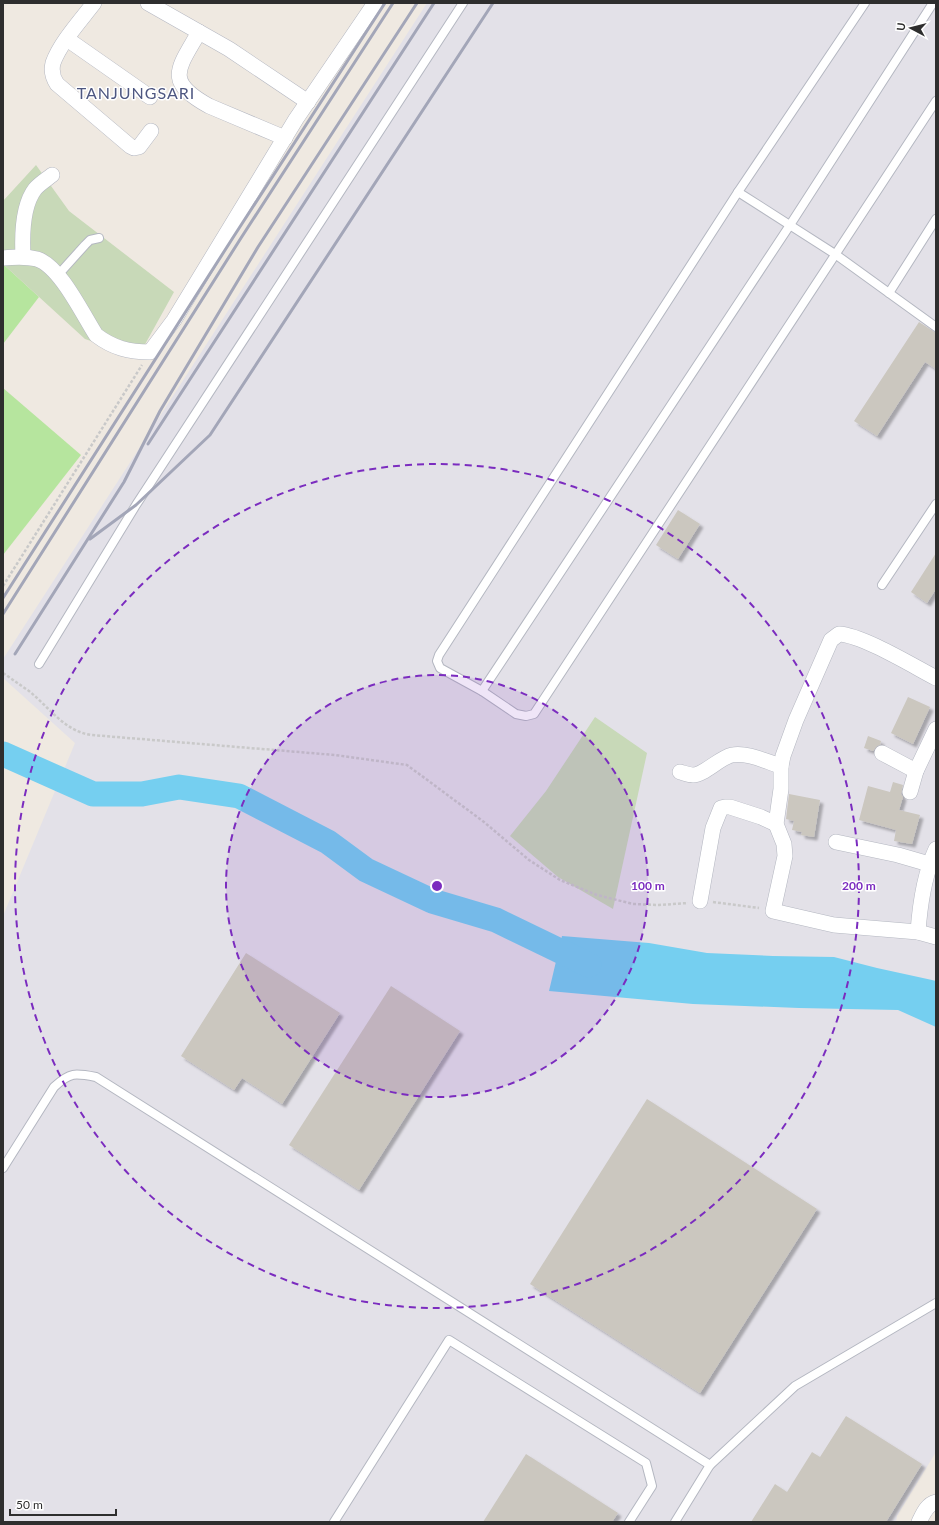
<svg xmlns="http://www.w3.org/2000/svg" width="939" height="1525" font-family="Lato,sans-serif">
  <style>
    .industrial { fill: #e3e1e8 }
    .green { fill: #b6e59e }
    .cemetery { fill: #c8d9b8 }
    .water { fill: #75cff0 }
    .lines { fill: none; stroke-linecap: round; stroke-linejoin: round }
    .river { stroke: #75cff0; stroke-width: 25 }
    .building { fill: #cbc7bf; filter: url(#shadow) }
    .service-casing { stroke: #b4b7c1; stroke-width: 10 }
    .minor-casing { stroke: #b4b7c1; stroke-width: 16 }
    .path { stroke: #c9c9c9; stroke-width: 2.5; stroke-dasharray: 3 2; stroke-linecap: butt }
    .service { stroke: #fff; stroke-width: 8 }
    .minor { stroke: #fff; stroke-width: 15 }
    .rail { stroke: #a3a6b8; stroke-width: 3 }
    .ring { fill: none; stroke: #7b2cbf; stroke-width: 2; stroke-dasharray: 7 5 }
    .labels { text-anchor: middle; stroke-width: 3; stroke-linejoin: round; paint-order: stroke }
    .quarter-label { font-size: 16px; letter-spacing: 1px; fill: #4d5680; stroke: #fff }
    .centre { fill: #7b2cbf; stroke: #fff; stroke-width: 2 }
    .ring-label { font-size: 12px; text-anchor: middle; font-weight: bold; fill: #7b2cbf; stroke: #fff; stroke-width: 3; stroke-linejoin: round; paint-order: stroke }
  </style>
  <defs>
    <filter id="shadow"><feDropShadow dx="3.5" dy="3.5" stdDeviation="1" flood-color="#0004"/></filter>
  </defs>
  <rect width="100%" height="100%" fill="#efe9e1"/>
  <path class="industrial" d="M427 3H936V1452L897 1516 896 1522H3V916L75 743 3 678V659Z"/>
  <g class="green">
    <path d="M3 264 39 297 3 344Z"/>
    <path d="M3 388 81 455 3 555Z"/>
  </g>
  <g class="cemetery">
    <path d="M36 165 69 211 174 292 138 357 85 339 3 264V201Z"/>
    <path d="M595 717 647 753 613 909 558 877 510 836 546 791Z"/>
  </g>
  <path class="water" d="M562 936 649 943 707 953 773 956 834 957 877 968 932 980 936 981V1027L898 1010 799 1008 693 1004 549 991Z"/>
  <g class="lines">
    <path class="river" d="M3 754 93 794H142L179 787 239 796 328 842 366 870 432 901 496 920 589 965"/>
  </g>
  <g class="building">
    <path d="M919 322 936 333V369L925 362 877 436 854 421Z"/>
    <path d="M678 510 700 524 678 559 656 545Z"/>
    <path d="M936 553V589L927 603 911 592Z"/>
    <path d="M908 697 930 707 913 744 891 733Z"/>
    <path d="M868 736 881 741 880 745 877 746 873 751 864 748Z"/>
    <path d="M893 782 903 785 901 794 903 797 899 810 920 815 912 844 894 841 896 830 859 820 868 786 890 792Z"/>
    <path d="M789 794 820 800 814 837 801 835 802 832 792 830 794 821 786 819Z"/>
    <path d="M246 953 340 1013 282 1104 242 1078 234 1090 181 1056Z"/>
    <path d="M391 986 460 1031 359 1190 289 1145Z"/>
    <path d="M647 1099 817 1209 700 1393 530 1284Z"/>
    <path d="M846 1416 922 1464 886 1522H751L775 1484 787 1492 812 1452 820 1457Z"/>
    <path d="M526 1454 618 1513 612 1522H483Z"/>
  </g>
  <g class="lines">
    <defs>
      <g id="service">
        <path d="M865 3 738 192 439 655 437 661 440 668 482 691 516 714 526 716 534 714 936 101"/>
        <path d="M738 192 835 254 936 327"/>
        <path d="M58 275 85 245 90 240 99 238"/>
        <path d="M889 293 936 219"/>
        <path d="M882 585 936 504"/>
        <path d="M39 664 136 505 463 3"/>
        <path d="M482 691 790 225 933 3"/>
        <path d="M3 1168 54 1087C70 1072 75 1073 96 1077L710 1465"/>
        <path d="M334 1522 449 1340 646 1463 652 1486 629 1522"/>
        <path d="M675 1522 710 1465 795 1386 936 1303"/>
      </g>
      <g id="minor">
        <path d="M94 3C81 20 60 43 53 63 51 71 53 78 57 84L130 146 134 148 139 147 151 131"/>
        <path d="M148 3 229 49 308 102"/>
        <path d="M199 32C178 69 164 81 209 106L285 138"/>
        <path d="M67 39 150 97"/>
        <path d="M23 256C22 236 22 206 35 189 39 184 47 179 52 175"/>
        <path d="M3 258C14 257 25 256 37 259 60 266 83 315 96 335 113 348 129 352 150 352L174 320 296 119 375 3"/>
        <path d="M936 678C913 666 862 635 839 634L831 640 796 720 783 756 781 766V789L776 824 784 844 785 856 773 911 834 925 918 932 936 937"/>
        <path d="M882 753 916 771"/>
        <path d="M680 772C684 773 689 775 693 775 704 775 719 758 732 755 747 752 767 762 781 766"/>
        <path d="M910 792 916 771 936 729"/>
        <path d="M836 842 898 855 936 866"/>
        <path d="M700 901 713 828 721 808 725 807H730L761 817 776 824"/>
        <path d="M918 932C920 903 924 875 936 849"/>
        <path d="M919 1522C923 1514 927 1504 936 1502"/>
      </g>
    </defs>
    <use href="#service" class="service-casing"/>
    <use href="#minor" class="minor-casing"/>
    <g class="path">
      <path d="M3 586 142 365"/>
      <path d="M3 673C12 679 20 685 29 691 49 707 65 732 92 735L335 755 407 765 484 822 529 860 560 880 597 895 633 904 659 905 688 903"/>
      <path d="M713 902 759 908"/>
    </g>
    <use href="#service" class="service"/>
    <use href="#minor" class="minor"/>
    <g class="rail">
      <path d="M148 444 434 3"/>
      <path d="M90 539 136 505 210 435 493 3"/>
      <path d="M3 598 234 236 385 3"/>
      <path d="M3 614 241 238 393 3"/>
      <path d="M15 654 124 482 160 411 258 247 417 3"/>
    </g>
  </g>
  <circle cx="437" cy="886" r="211" fill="#7b2cbf" fill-opacity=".12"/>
  <g class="ring">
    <circle cx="437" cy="886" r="211"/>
    <circle cx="437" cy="886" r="422"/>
  </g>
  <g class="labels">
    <g class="quarter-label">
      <text x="136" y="99">TANJUNGSARI</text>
    </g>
  </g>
  <circle cx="437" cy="886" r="6" class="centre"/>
  <g class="ring-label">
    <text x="648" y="890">100 m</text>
    <text x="859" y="890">200 m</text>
  </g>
  <rect width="939" height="1525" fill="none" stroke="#2e2e2e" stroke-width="8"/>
  <g transform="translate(911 28) rotate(277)" stroke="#ffffff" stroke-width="3" paint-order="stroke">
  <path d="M0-3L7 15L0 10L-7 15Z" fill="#2e2e2e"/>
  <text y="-6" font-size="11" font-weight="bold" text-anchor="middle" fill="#2e2e2e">U</text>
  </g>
  <path d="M10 1509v6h106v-6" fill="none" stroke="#2e2e2e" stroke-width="2"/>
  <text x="16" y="1509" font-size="12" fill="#2e2e2e" stroke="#ffffff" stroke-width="3" paint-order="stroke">50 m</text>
</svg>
